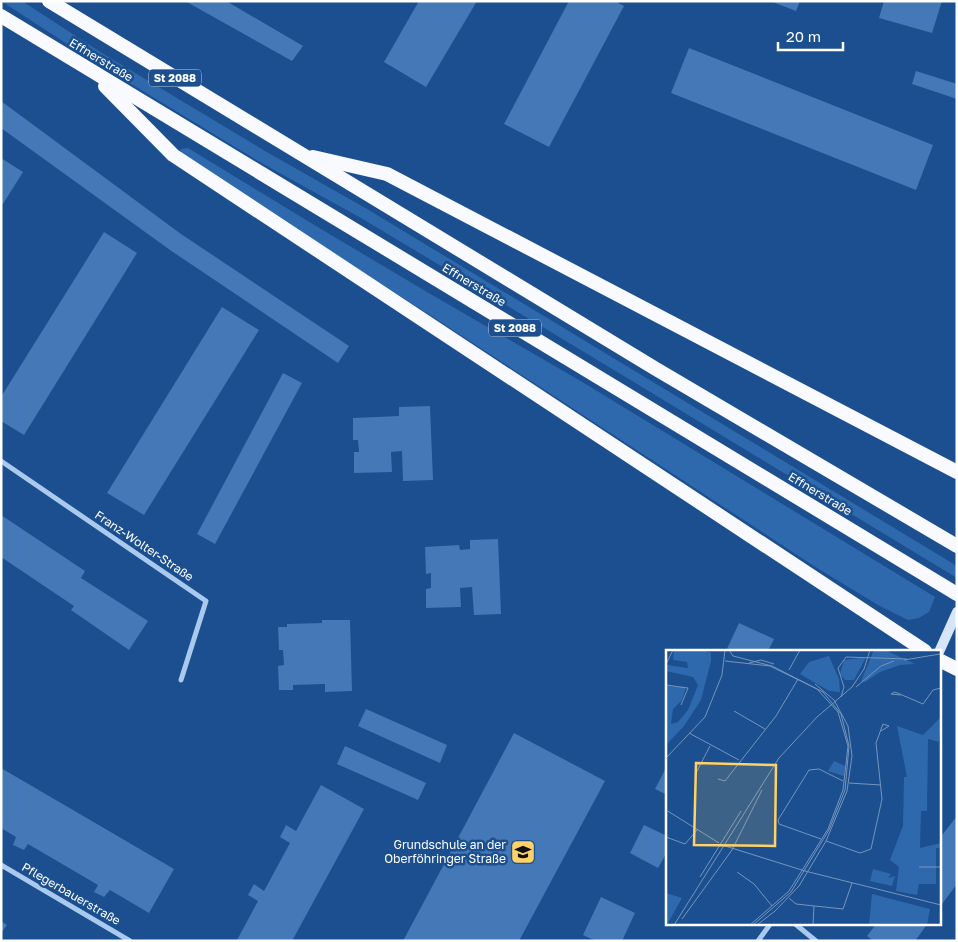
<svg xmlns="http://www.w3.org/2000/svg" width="958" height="942" font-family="'Golos Text',sans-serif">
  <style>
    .green { fill: #2e69ad }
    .building { fill: #4478b7 }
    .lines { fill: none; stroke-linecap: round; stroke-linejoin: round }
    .minor { stroke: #a9c9ee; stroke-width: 5 }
    .secondary { stroke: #d6e6fa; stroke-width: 10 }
    .trunk { stroke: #f8faff; stroke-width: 14 }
    .labels { text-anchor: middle; stroke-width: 5; stroke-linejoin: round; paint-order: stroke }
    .shield { fill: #1b4f8f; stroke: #bbcadd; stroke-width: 1 }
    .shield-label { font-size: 11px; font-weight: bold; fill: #fff }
    .street-label { font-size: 12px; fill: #fff; stroke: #1b4f8f }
    .poi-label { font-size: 12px; fill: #fff; stroke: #1b4f8f; text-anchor: end }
    .inset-road { fill: none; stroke: #7695bc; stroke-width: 1 }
    .view { fill: #ffd166; fill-opacity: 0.15; stroke: #ffd166; stroke-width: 2.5 }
    .inset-edge { fill: none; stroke: #fff; stroke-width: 2.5 }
  </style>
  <rect width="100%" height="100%" fill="#1b4f8f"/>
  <g class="green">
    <path d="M1 1H22L102 53 265 151 367 209 957 566V578L609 367 361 218 258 161 95 62Z"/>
    <path d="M188 148 316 226 427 292 579 380 935 597 929 612 919 618 908 620 878 605 814 566 433 317 282 221 183 155 180 149Z"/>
  </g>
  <g class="building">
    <path d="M185 1H226L303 46 292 61Z"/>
    <path d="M419 1H477L426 87 384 62Z"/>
    <path d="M569 1H615L624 6 549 147 504 124Z"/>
    <path d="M770 1H800L796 11Z"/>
    <path d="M884 1H942L932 33 879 18Z"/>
    <path d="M689 48 933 145 916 190 671 93Z"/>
    <path d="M916 71 957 84V99L912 84Z"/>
    <path d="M1 101 181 234 349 346 338 363 170 250 1 128Z"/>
    <path d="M1 158 23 172 1 207Z"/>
    <path d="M104 232 137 253 24 435 1 421V397Z"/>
    <path d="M222 307 259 330 144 515 107 493Z"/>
    <path d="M283 373 302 383 215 544 197 534Z"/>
    <path d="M430 406 433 480 403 481 402 451 391 452 392 472 354 473V452H359L358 440H353V418L399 416V407Z"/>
    <path d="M1 515 85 571 81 578 148 621 129 650 71 610 74 606 1 557Z"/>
    <path d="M498 539 501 614 474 615 472 587 460 588 461 607 426 608V589L431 588V573L426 574 425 547 459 545 460 550 470 549V540Z"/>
    <path d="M322 620H350L352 691 325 692V684L293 685V690H279L278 666 284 665 283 650H279L278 627H287V624L322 623Z"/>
    <path d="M739 623 774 639 768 651H726Z"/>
    <path d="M366 709 447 745 440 763 358 726Z"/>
    <path d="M514 733 605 781 519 941H403Z"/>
    <path d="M345 746 426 783 418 800 337 764Z"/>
    <path d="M667 766V795L655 789Z"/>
    <path d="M1 768 174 869 149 913 110 890 104 897 94 892 98 885 28 844 24 850 13 845 16 837 1 828Z"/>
    <path d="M321 785 364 809 292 941H239L237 940 258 901 248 895 254 884 264 891 290 843 280 837 286 825 296 831Z"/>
    <path d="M957 816V884L939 908V839Z"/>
    <path d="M644 825 667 836V852L658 868 630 853Z"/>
    <path d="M601 897 635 913 622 941H596L583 935Z"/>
    <path d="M1 921 7 925 1 933Z"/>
    <path d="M877 923H928L915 941H873L867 936Z"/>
  </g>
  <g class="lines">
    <g class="minor">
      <path d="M1 461 206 601 181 680"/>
      <path d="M1 865 130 941"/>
      <path d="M794 923 816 941"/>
      <path d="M758 941 771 923"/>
    </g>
    <path class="secondary" d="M939 652 957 612"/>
    <g class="trunk">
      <path d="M49 1 656 369 957 546"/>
      <path d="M1 16 957 594"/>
      <path d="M105 86 173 155 925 651"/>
      <path d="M313 157 387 174 957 472"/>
      <path d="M939 660 957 669"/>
    </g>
  </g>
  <defs>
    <symbol id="school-square" viewBox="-11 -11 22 22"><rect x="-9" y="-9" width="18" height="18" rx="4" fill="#ffd166" stroke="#1b4f8f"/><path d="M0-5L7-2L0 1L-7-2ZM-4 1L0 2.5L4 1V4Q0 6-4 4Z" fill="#111"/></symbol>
  </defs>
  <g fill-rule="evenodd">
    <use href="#school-square" x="509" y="838" width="28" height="28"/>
  </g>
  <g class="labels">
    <g class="shield">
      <rect x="149" y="69.5" width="52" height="17" rx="4"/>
      <rect x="489" y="319.5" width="52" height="17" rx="4"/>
    </g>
    <g class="shield-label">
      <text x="175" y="82">St 2088</text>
      <text x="515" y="332">St 2088</text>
    </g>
    <g class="street-label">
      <text transform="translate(101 60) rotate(31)" y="4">Effnerstraße</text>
      <text transform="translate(474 285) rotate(31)" y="4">Effnerstraße</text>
      <text transform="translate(820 494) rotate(31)" y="4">Effnerstraße</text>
      <text transform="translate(144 546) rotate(34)" y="4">Franz-Wolter-Straße</text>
      <text transform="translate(71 894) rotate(30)" y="4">Pflegerbauerstraße</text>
    </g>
    <g class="poi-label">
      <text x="506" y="849">Grundschule an der<tspan x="506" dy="14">Oberföhringer Straße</tspan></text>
    </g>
  </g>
  <g transform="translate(666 650)">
    <rect width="275" height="275" fill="#1b4f8f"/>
    <path d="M9 0H37L45 3V11L35 50 18 76 1 94 0 36 20 37 16 50 7 59 5 74 12 72 22 60 32 35 27 27 0 21 1 15 22 18 21 12 7 10 8 4 5 9ZM208 0H219L249 14 234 15 214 22 199 32 195 31ZM163 6 173 29 174 42 163 41 134 24 143 12ZM200 7 188 30H179L174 24 178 10ZM275 67 273 92 262 89 261 161H255L254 198 275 193V198H270V234H253L251 245 230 241 233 217 224 210 237 176 238 127H241L231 76 257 85ZM168 111 179 116 178 126 162 121ZM207 219 225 224 222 228 229 226 226 236 204 231ZM0 243 16 248 2 273 0 271ZM206 244 264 259 261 275H203Z" fill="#2e69ad"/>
    <path class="inset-road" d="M63 0 67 6 106 16 157 42 175 64 183 96 179 140 163 180 125 242 87 275M238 10 274 4M59 11 104 16 151 39 172 62 182 96 177 140 162 179 123 241 84 275M83 13 95 10 108 14M0 14 7 0M123 20 134 0M0 35 22 38 15 55M190 37 215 16 228 11M235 45 225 44 229 42 257 54 267 40 275 38M175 47 178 37 172 18 180 7 241 9M68 61 99 79M23 83 73 110M0 108 39 67 56 25 59 0M29 125 44 96M52 129 59 131 110 66 132 29M183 133 215 135M0 160 53 193M0 187 19 194 31 180M155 189 113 174 112 170 143 120 153 119 177 131M160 191 194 203 205 199 216 149 210 93 217 74 223 76 215 81M56 195 139 221 275 255M253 217H275M71 222 88 234 106 256M34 227 75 161M123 248 130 254 177 259 186 233M16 269 66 200 96 140M8 275 113 108 151 67 186 37 198 19 204 0M91 275 109 261 133 236 160 191 181 141 186 106 182 76 168 50 149 34M147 275 148 256"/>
    <path class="view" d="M30 113 110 115 109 196 28 195Z"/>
    <rect width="275" height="275" class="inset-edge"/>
  </g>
  <rect width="958" height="942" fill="none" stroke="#ffffff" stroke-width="5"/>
  <path d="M778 42v8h65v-8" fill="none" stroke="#ffffff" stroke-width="2.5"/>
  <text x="786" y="42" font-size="15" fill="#ffffff" stroke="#1b4f8f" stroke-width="4" paint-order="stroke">20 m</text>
</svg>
